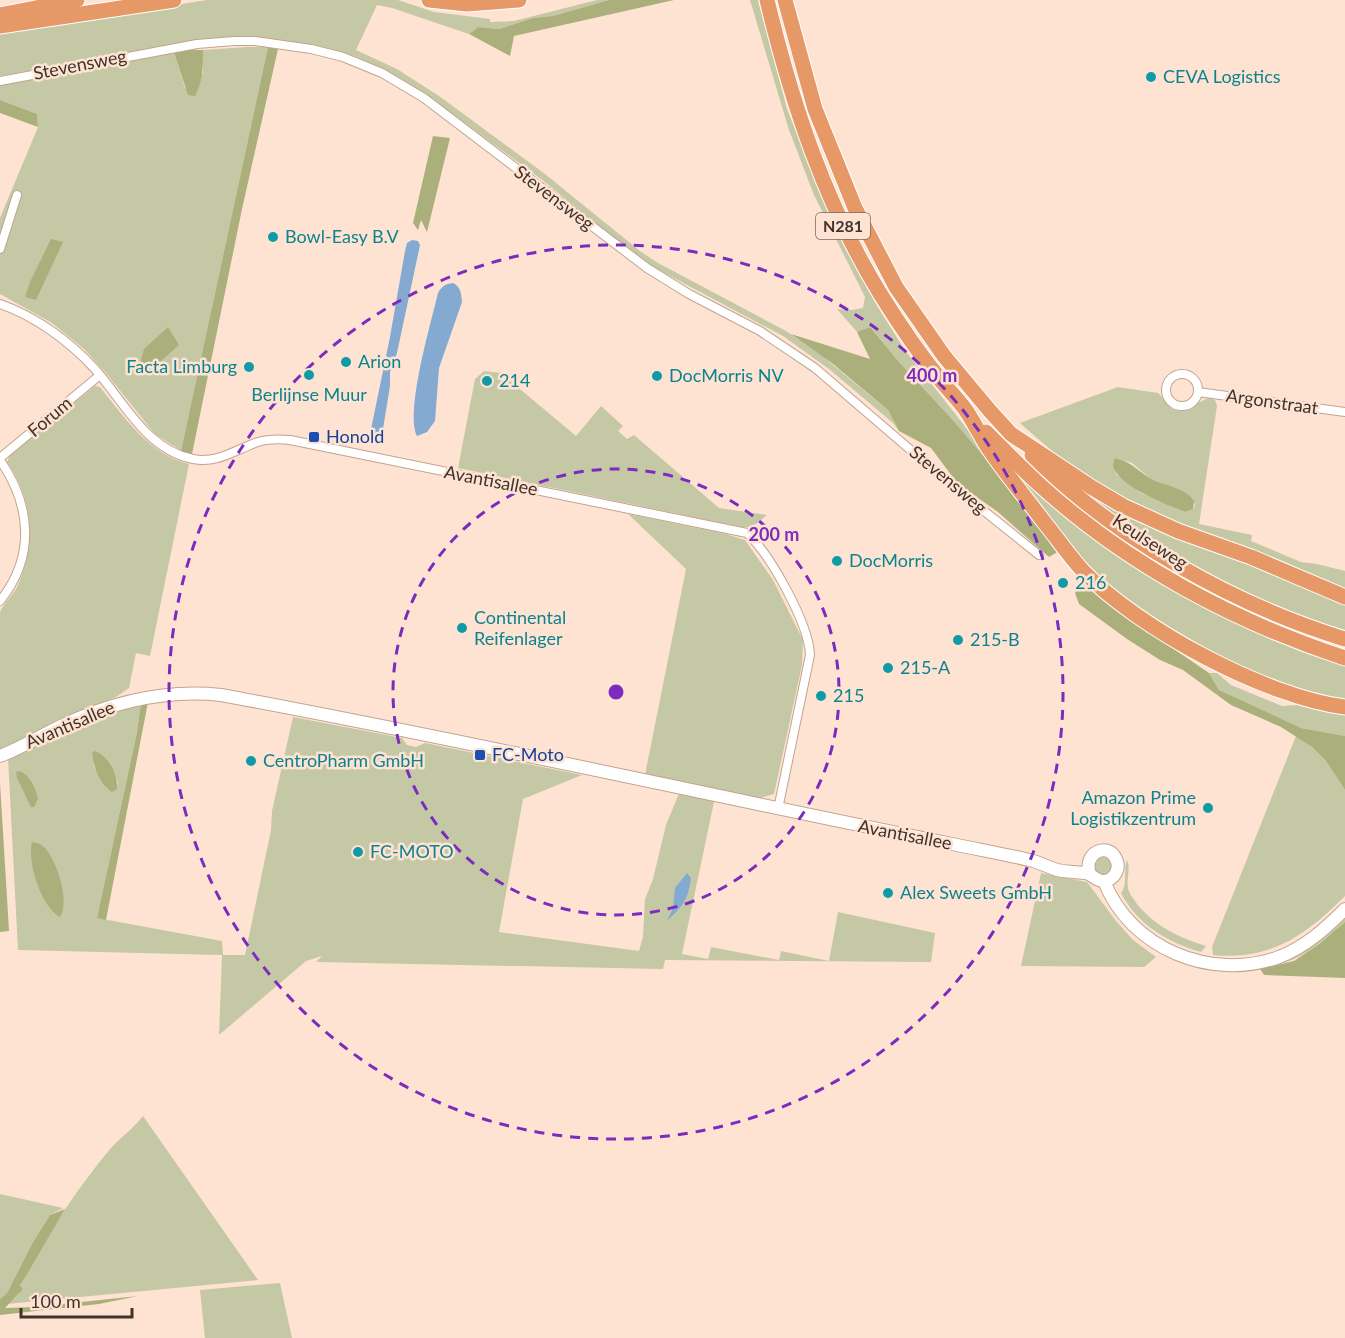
<svg xmlns="http://www.w3.org/2000/svg" width="1345" height="1338" font-family="Lato,sans-serif">
  <style>
    .green { fill: #c5c8a5; fill-rule: evenodd }
    .forest { fill: #abaf7b }
    .water { fill: #84aad1 }
    .lines { fill: none; stroke-linecap: round; stroke-linejoin: round }
    .street-casing { stroke: #c3a38f; stroke-width: 10 }
    .secondary-casing { stroke: #c3a38f; stroke-width: 14 }
    .highway-casing { stroke: #fff; stroke-width: 17 }
    .street { stroke: #fff; stroke-width: 8 }
    .secondary { stroke: #fff; stroke-width: 12 }
    .highway { stroke: #e69867; stroke-width: 15 }
    .ring { fill: none; stroke: #7b2cbf; stroke-width: 3; stroke-dasharray: 10 8 }
    .culture-dot { fill: #0f9aa8; stroke: #fee3d2; stroke-width: 2 }
    .transit-dot { fill: #1a4fb4; stroke: #fee3d2; stroke-width: 2 }
    .labels { text-anchor: middle; stroke-width: 5; stroke-linejoin: round; paint-order: stroke }
    .shield { fill: #fee3d2; stroke: #79685d; stroke-width: 1.5 }
    .shield-label { font-size: 16px; font-weight: bold; fill: #40332b }
    .street-label { font-size: 18px; fill: #40332b; stroke: #fee3d2 }
    .culture-label { font-size: 18px; fill: #0d838f; stroke: #fee3d2; text-anchor: start }
    .transit-label { font-size: 18px; fill: #164399; stroke: #fee3d2; text-anchor: start }
    .centre { fill: #7b2cbf; stroke: #fee3d2; stroke-width: 3 }
    .ring-label { font-size: 18px; text-anchor: middle; font-weight: bold; fill: #7b2cbf; stroke: #fee3d2; stroke-width: 5; stroke-linejoin: round; paint-order: stroke }
  </style>
  <rect width="100%" height="100%" fill="#fee3d2"/>
  <g class="green">
    <path d="M207 0H398L434 12 490 19V22L514 21 597 0H609L553 16 533 18 499 29 478 27 469 34 392 8 377 5 356 50 397 69 439 96 545 174 640 251 658 263 786 331 817 352 888 410 899 431 893 423 829 369 783 336 655 268 636 256 541 179 436 102 377 66 355 56 329 49 261 37 189 42 0 76V33Z"/>
    <path d="M750 0H758L787 109 830 217 876 304 904 349 997 467 1047 534 951 418 899 362 870 327 857 332 837 309 852 310 863 308 865 297 814 195 789 130Z"/>
    <path d="M247 47H268L181 451 155 434 105 372 84 349 52 323 0 294V218L38 127 37 114 0 100V85L174 53 185 88 203 73V50Z"/>
    <path d="M484 371 501 373 576 436 601 406 623 426 618 431 627 439 634 435 719 508 767 515 752 527H741L458 468 475 379Z"/>
    <path d="M95 386 100 387C124 417 150 455 189 464L150 656 136 653 129 688 116 697 71 715 0 751C0 715 0 680 0 644 0 635 0 620 0 612 3 604 14 594 18 585 36 544 33 498 7 462L10 455Z"/>
    <path d="M1118 387 1158 393C1162 396 1164 401 1168 405 1181 419 1195 402 1209 398L1215 400 1217 406 1199 524 1252 535 1251 541 1301 562 1317 564 1345 571V591L1157 518 1078 474 1020 423ZM1115 458 1132 463 1150 478 1188 495 1195 505 1193 509 1185 512 1141 493 1116 474Z"/>
    <path d="M999 455 1026 480 1255 631 1298 649 1345 666V700L1299 691 1187 643 1089 572Z"/>
    <path d="M1063 474 1097 495 1345 603V633C1292 613 1244 594 1194 567 1146 542 1104 507 1063 474Z"/>
    <path d="M628 514 726 534 745 540 773 580 803 640 802 665 774 794 757 799 645 775 686 569Z"/>
    <path d="M1209 673H1217L1231 685 1282 706 1298 705 1345 714V736L1301 728 1279 719 1219 690Z"/>
    <path d="M141 703 137 732 97 918 222 941 223 955H245L271 830 272 811 293 717 402 738 407 745 416 747 425 743 582 775 523 799 499 932 639 951 643 937 645 899 653 879 666 825 680 791 715 797 682 954 708 959 711 947 779 960 781 951 829 961 838 912 935 933 931 962 665 960 663 969 316 962 322 956 306 961 219 1035 222 955 18 950 8 758 75 724ZM109 762 115 773 118 784 108 789 93 765Z"/>
    <path d="M1296 736 1312 747 1326 761 1345 790V896C1306 935 1270 961 1213 955L1212 947Z"/>
    <circle cx="1103" cy="866" r="9"/>
    <path d="M1127 860C1131 870 1126 878 1128 888 1129 894 1134 899 1137 904 1156 927 1178 937 1206 946L1201 952C1168 943 1137 924 1121 893 1128 885 1123 870 1127 860Z"/>
    <path d="M1041 873 1087 882 1116 921 1133 940 1156 957 1144 967 1021 966Z"/>
    <path d="M1345 912V922C1305 956 1292 967 1238 970L1270 962Z"/>
    <path d="M143 1116 258 1280 7 1304 16 1297 22 1289 20 1287C45 1237 75 1191 111 1148 121 1137 134 1128 143 1116Z"/>
    <path d="M0 1194 63 1208 50 1215 33 1242 7 1293 0 1299Z"/>
    <path d="M280 1283 292 1338H205L200 1290Z"/>
  </g>
  <g class="forest">
    <path d="M609 0H674L514 36 510 56 469 34 478 27 499 29 533 18 553 16Z"/>
    <path d="M268 47 278 49 242 209 192 454 181 451Z"/>
    <path d="M187 50H203C203 67 203 81 195 96L188 95 174 53Z"/>
    <path d="M0 100 37 114 38 127 0 113Z"/>
    <path d="M433 136 450 138 427 232 421 220 418 230 413 223Z"/>
    <path d="M51 239 63 242 36 300 25 297 30 282Z"/>
    <path d="M168 327 179 345 161 361 140 364 144 349Z"/>
    <path d="M870 327 899 362 951 418 996 471 1015 497 1061 550 1049 557 998 512 958 484 931 448 899 431 888 410 833 364 791 334 870 359 857 332Z"/>
    <path d="M1115 458C1134 463 1137 471 1152 479 1165 486 1186 488 1194 501L1193 509 1185 512C1166 504 1119 487 1113 466Z"/>
    <path d="M1084 580 1124 615 1209 673 1219 690 1301 728 1345 736V790L1326 761 1312 747 1281 727 1231 705 1183 670 1160 660 1127 639 1079 604 1075 593Z"/>
    <path d="M148 702 106 920 97 918 137 732 141 703Z"/>
    <path d="M95 751C109 757 118 773 117 789L112 792C99 783 94 768 92 753Z"/>
    <path d="M20 771C30 775 36 789 38 799L34 807H31L17 778 16 772Z"/>
    <path d="M0 783 9 931 0 932Z"/>
    <path d="M32 842C38 843 41 844 45 848 57 861 70 902 60 917 41 907 27 862 32 842Z"/>
    <path d="M1345 922V978L1264 975 1260 969 1294 961 1319 944Z"/>
    <path d="M65 1209 20 1286 23 1289 5 1308 34 1307 138 1296 99 1304 0 1315V1299L7 1293 33 1242 50 1215Z"/>
  </g>
  <g class="water">
    <path d="M412 240 418 241 420 245 397 353 390 372V386L382 435 376 438 370 434 390 337 405 251 407 243Z"/>
    <path d="M453 283C461 287 461 293 462 302L439 368 435 421 427 432 417 436C405 411 431 323 438 293 442 286 445 284 453 283Z"/>
    <path d="M687 873 691 878C688 900 683 906 667 921L673 908 675 888Z"/>
  </g>
  <g class="lines">
    <defs>
      <g id="street">
        <path d="M0 81 197 44 234 41H255L311 49 343 57 382 73 424 98 647 268 689 294 760 331 815 368 948 482 1039 555"/>
        <path d="M0 249 17 195"/>
        <path d="M0 304C35 316 69 341 94 368 123 400 146 450 193 459 218 464 236 449 258 442 268 439 280 439 290 440L747 533C770 554 809 624 810 655L778 809"/>
        <circle cx="1182" cy="390" r="16"/>
        <path d="M1198 392 1345 412"/>
        <path d="M0 458 100 375"/>
        <path d="M0 460C31 505 36 556 0 601"/>
      </g>
      <g id="secondary">
        <path d="M0 756C21 748 42 735 63 725 113 702 165 689 221 695 467 740 711 796 957 845 981 850 1005 854 1029 860 1039 862 1048 867 1057 870 1067 872 1077 872 1086 873 1093 875 1096 881 1104 881 1114 880 1121 869 1116 859 1108 841 1082 853 1090 874"/>
        <path d="M1104 881C1130 948 1211 982 1279 957 1305 947 1325 929 1345 909"/>
      </g>
      <g id="highway">
        <path d="M429 0 467 4 519 0"/>
        <path d="M767 0C792 104 825 204 881 295 899 324 918 352 939 378 948 390 959 400 967 412 975 424 981 437 989 449 1006 474 1026 498 1044 522 1057 538 1069 556 1083 571 1139 629 1266 697 1345 707"/>
        <path d="M785 0 815 109 855 208 896 287 944 356 990 411 1011 434 1091 487 1123 506 1178 531 1251 557 1345 597"/>
        <path d="M0 15 77 0"/>
        <path d="M0 26 174 0"/>
        <path d="M986 432C1004 450 1022 469 1041 486 1128 565 1235 622 1345 658"/>
        <path d="M1032 455C1115 538 1234 605 1345 639"/>
      </g>
    </defs>
    <use href="#street" class="street-casing"/>
    <use href="#secondary" class="secondary-casing"/>
    <use href="#highway" class="highway-casing"/>
    <use href="#street" class="street"/>
    <use href="#secondary" class="secondary"/>
    <use href="#highway" class="highway"/>
  </g>
  <g class="ring">
    <circle cx="616" cy="692" r="223"/>
    <circle cx="616" cy="692" r="447"/>
  </g>
  <g class="culture-dot">
    <circle cx="1151" cy="77" r="6"/>
    <circle cx="273" cy="237" r="6"/>
    <circle cx="346" cy="362" r="6"/>
    <circle cx="249" cy="367" r="6"/>
    <circle cx="309" cy="375" r="6"/>
    <circle cx="657" cy="376" r="6"/>
    <circle cx="487" cy="381" r="6"/>
    <circle cx="837" cy="561" r="6"/>
    <circle cx="1063" cy="583" r="6"/>
    <circle cx="462" cy="628" r="6"/>
    <circle cx="958" cy="640" r="6"/>
    <circle cx="888" cy="668" r="6"/>
    <circle cx="821" cy="696" r="6"/>
    <circle cx="251" cy="761" r="6"/>
    <circle cx="1208" cy="808" r="6"/>
    <circle cx="358" cy="852" r="6"/>
    <circle cx="888" cy="893" r="6"/>
  </g>
  <g class="transit-dot">
    <rect x="308" y="431" width="12" height="12" rx="3"/>
    <rect x="474" y="749" width="12" height="12" rx="3"/>
  </g>
  <g class="labels">
    <rect class="shield" x="816" y="213" width="54" height="26" rx="4.5"/>
    <g class="shield-label">
      <text x="843" y="232">N281</text>
    </g>
    <g class="street-label">
      <text transform="translate(80 65) rotate(-11)" y="6">Stevensweg</text>
      <text transform="translate(554 198) rotate(37)" y="6">Stevensweg</text>
      <text transform="translate(1272 402) rotate(8)" y="6">Argonstraat</text>
      <text transform="translate(50 417) rotate(-40)" y="6">Forum</text>
      <text transform="translate(948 480) rotate(40)" y="6">Stevensweg</text>
      <text transform="translate(491 481) rotate(11)" y="6">Avantisallee</text>
      <text transform="translate(1150 542) rotate(33)" y="6">Keulseweg</text>
      <text transform="translate(70 725) rotate(-23)" y="6">Avantisallee</text>
      <text transform="translate(905 835) rotate(11)" y="6">Avantisallee</text>
    </g>
    <g class="culture-label">
      <text x="1163" y="83">CEVA Logistics</text>
      <text x="285" y="243">Bowl-Easy B.V</text>
      <text x="358" y="368">Arion</text>
      <text x="237" y="373" text-anchor="end">Facta Limburg</text>
      <text x="669" y="382">DocMorris NV</text>
      <text x="499" y="387">214</text>
      <text x="309" y="401" text-anchor="middle">Berlijnse Muur</text>
      <text x="849" y="567">DocMorris</text>
      <text x="1075" y="589">216</text>
      <text x="474" y="624">Continental<tspan x="474" dy="21">Reifenlager</tspan></text>
      <text x="970" y="646">215-B</text>
      <text x="900" y="674">215-A</text>
      <text x="833" y="702">215</text>
      <text x="263" y="767">CentroPharm GmbH</text>
      <text x="1196" y="804" text-anchor="end">Amazon Prime<tspan x="1196" dy="21">Logistikzentrum</tspan></text>
      <text x="370" y="858">FC-MOTO</text>
      <text x="900" y="899">Alex Sweets GmbH</text>
    </g>
    <g class="transit-label">
      <text x="326" y="443">Honold</text>
      <text x="492" y="761">FC-Moto</text>
    </g>
  </g>
  <circle cx="616" cy="692" r="9" class="centre"/>
  <g class="ring-label">
    <text x="932" y="382">400 m</text>
    <text x="774" y="541">200 m</text>
  </g>
  <path d="M21 1308v9h111v-9" fill="none" stroke="#40332b" stroke-width="3"/>
  <text x="30" y="1308" font-size="18" fill="#40332b" stroke="#fee3d2" stroke-width="4.5" paint-order="stroke">100 m</text>
</svg>
